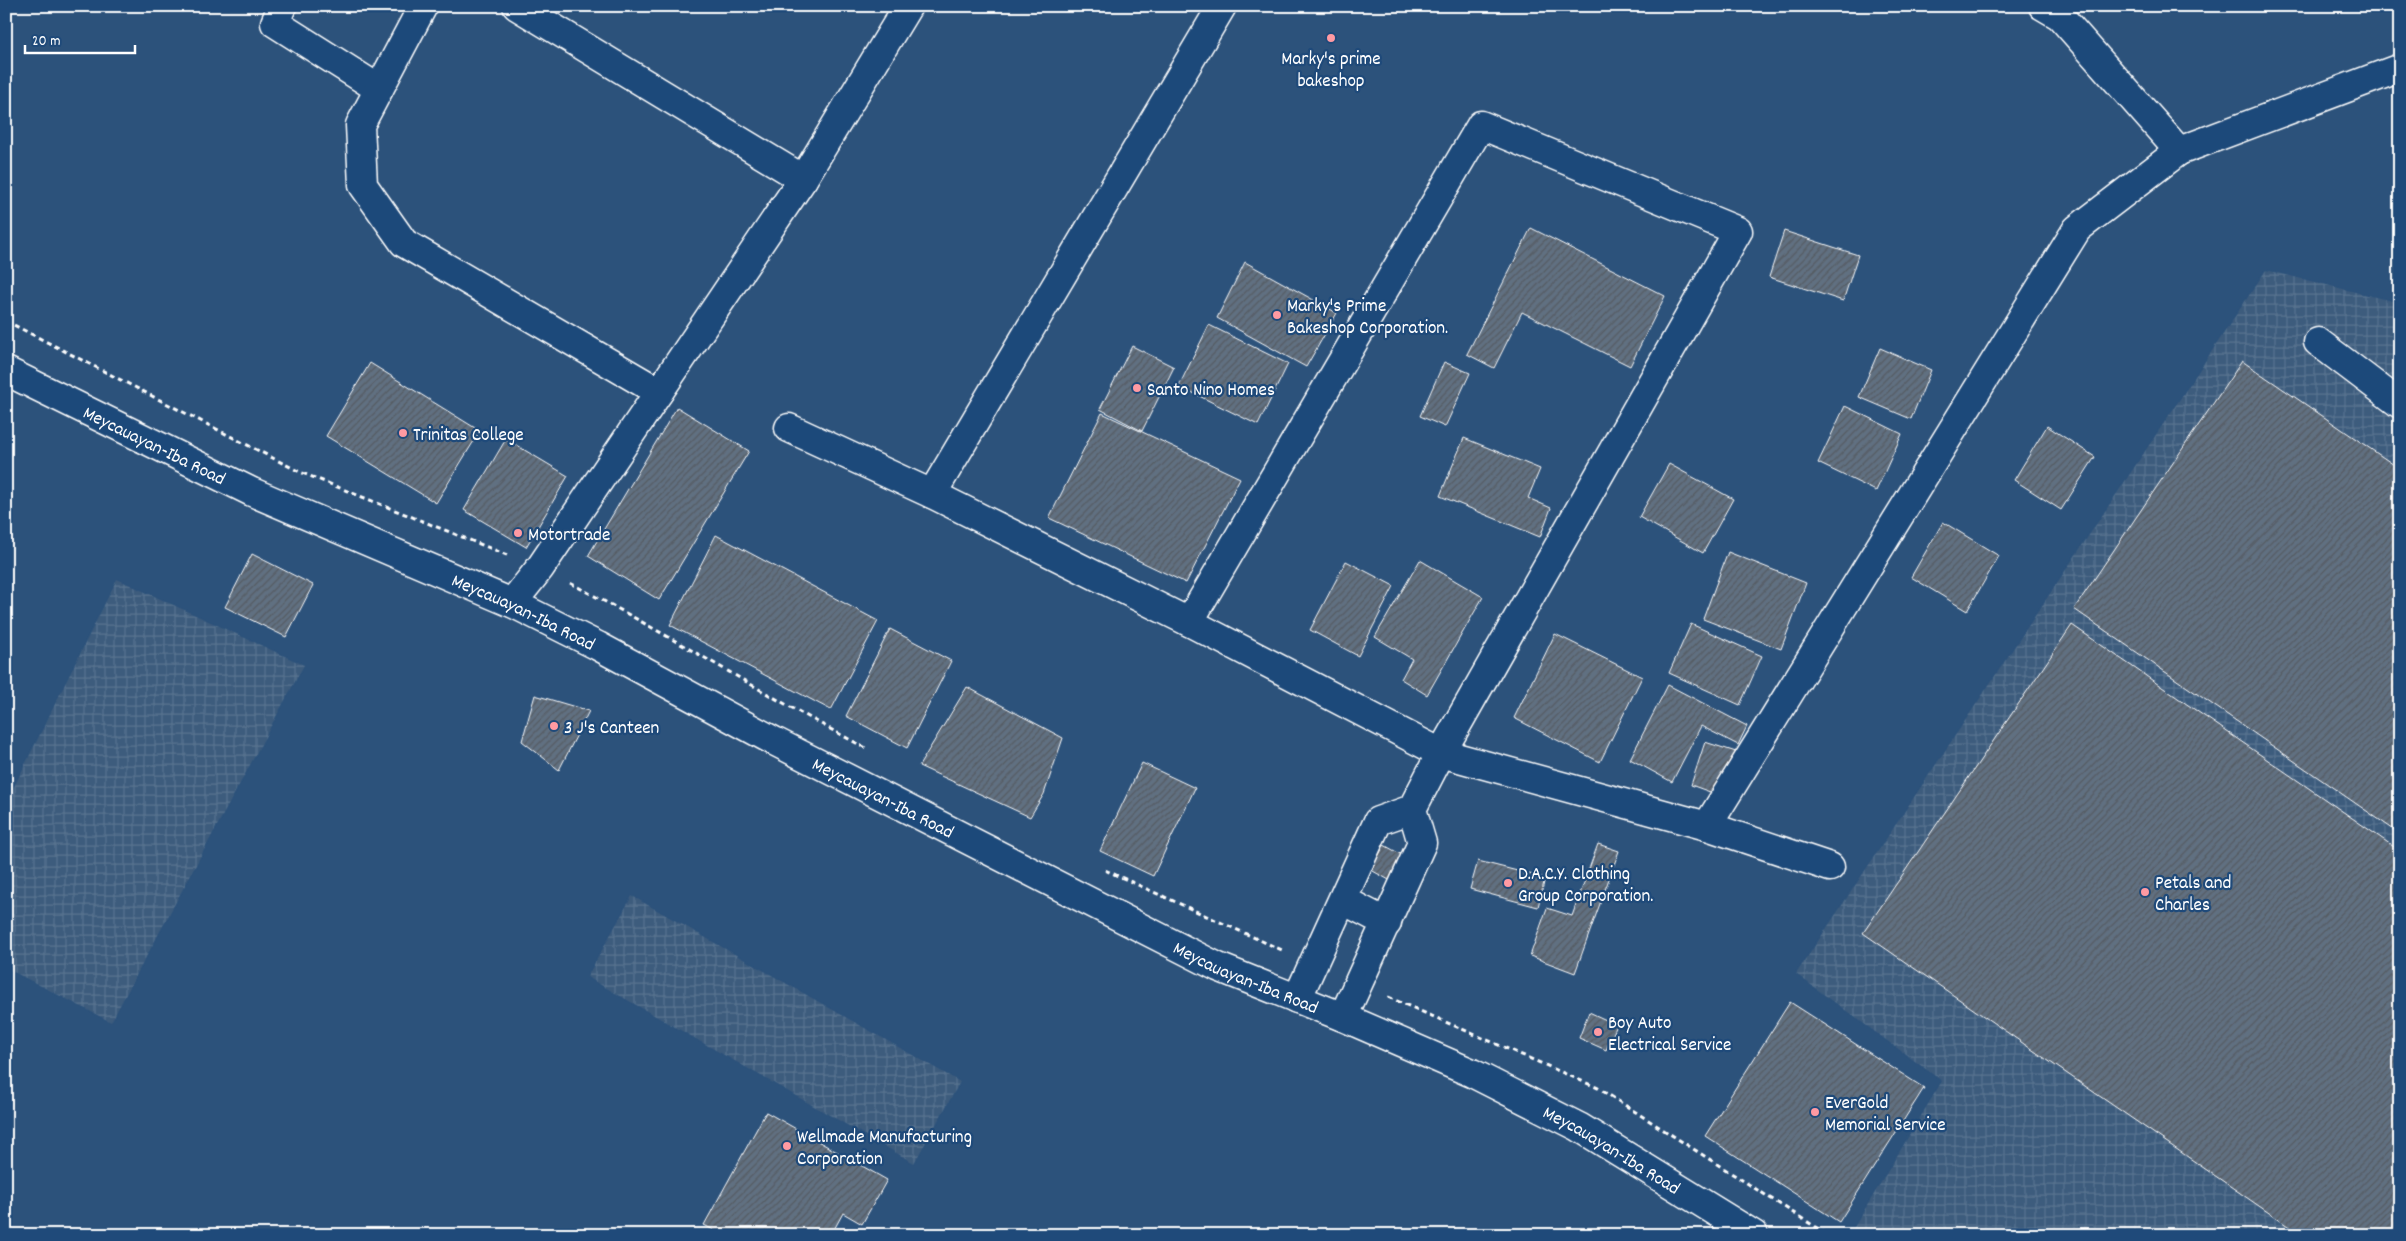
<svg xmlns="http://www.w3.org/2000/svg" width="2406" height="1241" font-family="Dekko,sans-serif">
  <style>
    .industrial { fill: url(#industrial-grid) }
    .building { fill: url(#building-hatch); stroke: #fff }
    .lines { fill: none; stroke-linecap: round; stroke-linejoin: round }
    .minor-casing { stroke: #fff; stroke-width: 31 }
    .major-casing { stroke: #fff; stroke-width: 31 }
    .path { stroke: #fff; stroke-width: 3; stroke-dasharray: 5 4; stroke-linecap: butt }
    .minor { stroke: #1f4a7a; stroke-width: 28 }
    .major { stroke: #1f4a7a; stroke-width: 28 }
    .poi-dot { fill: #ff9aa2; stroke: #1f4a7a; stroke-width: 2 }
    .labels { text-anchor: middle; stroke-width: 4.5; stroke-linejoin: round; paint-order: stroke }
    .poi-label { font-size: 19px; fill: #fff; stroke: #1f4a7a; text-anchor: start }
    .street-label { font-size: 19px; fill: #fff; stroke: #1f4a7a }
  </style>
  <defs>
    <pattern id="industrial-grid" width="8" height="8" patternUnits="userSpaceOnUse" patternTransform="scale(1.25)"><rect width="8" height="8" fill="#3c5b7d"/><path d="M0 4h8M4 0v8" fill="none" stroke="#597490"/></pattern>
    <pattern id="building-hatch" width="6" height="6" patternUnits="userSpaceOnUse" patternTransform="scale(1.25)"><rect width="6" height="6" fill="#617081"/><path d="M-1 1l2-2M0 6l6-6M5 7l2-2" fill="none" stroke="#545a61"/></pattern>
  </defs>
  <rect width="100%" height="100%" fill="#2c527b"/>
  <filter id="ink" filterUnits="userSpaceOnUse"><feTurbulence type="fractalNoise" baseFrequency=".02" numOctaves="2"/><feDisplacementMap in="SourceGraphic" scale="10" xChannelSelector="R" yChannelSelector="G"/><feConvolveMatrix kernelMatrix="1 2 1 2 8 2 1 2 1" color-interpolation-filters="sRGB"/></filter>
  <g filter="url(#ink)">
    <g class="industrial">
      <path d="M2266 270 2400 303V1235H1852L1850 1234 1942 1081 1796 974Z"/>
      <path d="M117 579 304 665 111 1022 6 968V803Z"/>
      <path d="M632 896 960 1082 914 1163 587 977Z"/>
    </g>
    <g class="building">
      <path d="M1531 228 1665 296 1630 366 1522 312 1494 368 1467 354Z"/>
      <path d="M1784 231 1858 255 1843 301 1769 277Z"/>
      <path d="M1245 262 1337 313 1306 367 1217 318Z"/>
      <path d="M1209 325 1288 364 1258 425 1179 386Z"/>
      <path d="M1132 346 1174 367 1142 431 1100 409Z"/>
      <path d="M1880 348 1931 370 1911 419 1859 397Z"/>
      <path d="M2242 361 2400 469V834L2074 609Z"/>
      <path d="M1444 362 1470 373 1445 427 1420 416Z"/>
      <path d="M370 363 480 431 436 503 326 436Z"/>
      <path d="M1845 406 1902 434 1876 491 1818 463Z"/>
      <path d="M677 407 749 451 659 600 588 556Z"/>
      <path d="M1102 413 1240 478 1186 583 1049 518Z"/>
      <path d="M2047 426 2095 457 2061 510 2014 480Z"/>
      <path d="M1464 438 1540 469 1528 498 1551 508 1540 537 1440 496Z"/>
      <path d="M506 439 568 476 526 547 464 510Z"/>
      <path d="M1669 464 1733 499 1703 553 1639 517Z"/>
      <path d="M1943 522 1999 556 1967 611 1911 577Z"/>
      <path d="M716 535 878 621 831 710 670 625Z"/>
      <path d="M1728 552 1806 583 1781 649 1703 619Z"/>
      <path d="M252 554 313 585 286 637 225 607Z"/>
      <path d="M1420 560 1483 597 1427 695 1401 679 1412 659 1375 637Z"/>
      <path d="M1346 561 1394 586 1358 656 1310 630Z"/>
      <path d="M1691 624 1762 656 1740 705 1669 673Z"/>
      <path d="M2072 625 2400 851V1235H2301L1863 933Z"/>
      <path d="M890 629 951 661 907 748 846 716Z"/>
      <path d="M1555 634 1642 677 1600 762 1514 718Z"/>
      <path d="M1668 685 1747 726 1738 745 1701 726 1672 782 1630 759Z"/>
      <path d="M967 687 1063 738 1044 794 1030 817 919 766Z"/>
      <path d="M535 695 589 711 559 770 522 741Z"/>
      <path d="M1705 742 1736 752 1721 796 1691 785Z"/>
      <path d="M1142 763 1195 788 1153 876 1100 851Z"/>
      <path d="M1598 844 1619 851 1575 973 1530 956 1547 908 1572 916Z"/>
      <path d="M1384 845 1404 856 1391 881 1371 870Z"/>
      <path d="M1478 861 1545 878 1538 907 1470 889Z"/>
      <path d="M1790 1002 1924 1088 1839 1222 1705 1136Z"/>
      <path d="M1589 1012 1617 1025 1606 1050 1579 1038Z"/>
      <path d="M766 1112 887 1180 862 1224 843 1213 831 1235H723L704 1225Z"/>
    </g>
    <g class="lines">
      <defs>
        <g id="minor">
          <path d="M282 6 275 23 379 89"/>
          <path d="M423 6 360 125 363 185 404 243 659 392"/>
          <path d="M517 6 803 179"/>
          <path d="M2043 6 2060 16 2179 151"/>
          <path d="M2318 342 2400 404"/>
          <path d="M789 428 932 494 1189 622 1441 753 1707 826 1830 867"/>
          <path d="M932 494 1222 6"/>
          <path d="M512 603 540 568 803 179 908 6"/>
          <path d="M1189 622 1481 125 1738 231 1441 753 1412 809 1422 843 1343 1017"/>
          <path d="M1707 826 2077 229 2179 151 2400 68"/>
          <path d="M1343 900 1387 923"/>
          <path d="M1297 999 1378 821 1412 809"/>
        </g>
        <g id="major">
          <path id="s1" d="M6 371 252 492 512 603 598 646 774 741 1218 967 1343 1017 1472 1073 1579 1127 1754 1235"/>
        </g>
      </defs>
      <use href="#minor" class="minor-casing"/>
      <use href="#major" class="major-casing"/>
      <g class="path">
        <path d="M6 321 300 472 507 555"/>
        <path d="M570 583C670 635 766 696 866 748"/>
        <path d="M1105 870 1284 951"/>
        <path d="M1388 997 1598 1088 1828 1235"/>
      </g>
      <use href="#minor" class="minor"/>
      <use href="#major" class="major"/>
    </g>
  </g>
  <g class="poi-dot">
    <circle cx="1331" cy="38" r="5"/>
    <circle cx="1277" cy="315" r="5"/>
    <circle cx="1137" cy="388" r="5"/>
    <circle cx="403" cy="433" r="5"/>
    <circle cx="518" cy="533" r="5"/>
    <circle cx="554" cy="726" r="5"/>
    <circle cx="1508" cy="883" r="5"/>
    <circle cx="2145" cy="892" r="5"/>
    <circle cx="1598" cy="1032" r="5"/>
    <circle cx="1815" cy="1112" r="5"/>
    <circle cx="787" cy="1146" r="5"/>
  </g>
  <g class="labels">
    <g class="poi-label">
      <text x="1331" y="64" text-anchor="middle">Marky's prime<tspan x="1331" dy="22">bakeshop</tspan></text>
      <text x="1287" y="311">Marky's Prime<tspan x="1287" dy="22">Bakeshop Corporation.</tspan></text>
      <text x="1147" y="395">Santo Nino Homes</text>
      <text x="413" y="440">Trinitas College</text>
      <text x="528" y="540">Motortrade</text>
      <text x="564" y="733">3 J's Canteen</text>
      <text x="1518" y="879">D.A.C.Y. Clothing<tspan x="1518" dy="22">Group Corporation.</tspan></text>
      <text x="2155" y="888">Petals and<tspan x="2155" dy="22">Charles</tspan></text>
      <text x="1608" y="1028">Boy Auto<tspan x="1608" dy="22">Electrical Service</tspan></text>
      <text x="1825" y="1108">EverGold<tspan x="1825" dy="22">Memorial Service</tspan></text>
      <text x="797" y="1142">Wellmade Manufacturing<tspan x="797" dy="22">Corporation</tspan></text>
    </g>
    <g class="street-label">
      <text dy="7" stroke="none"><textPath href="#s1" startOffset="166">Meycauayan-Iba Road</textPath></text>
      <text dy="7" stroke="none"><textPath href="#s1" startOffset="571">Meycauayan-Iba Road</textPath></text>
      <text dy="7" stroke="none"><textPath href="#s1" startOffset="976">Meycauayan-Iba Road</textPath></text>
      <text dy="7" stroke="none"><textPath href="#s1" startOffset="1381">Meycauayan-Iba Road</textPath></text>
      <text dy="7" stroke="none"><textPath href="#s1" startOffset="1786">Meycauayan-Iba Road</textPath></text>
    </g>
  </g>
  <rect width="2406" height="1241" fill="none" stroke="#1f4a7a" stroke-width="25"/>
  <rect x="12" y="12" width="2381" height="1216" fill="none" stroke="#fff" stroke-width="2" filter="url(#ink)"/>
  <path d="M25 45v8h110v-8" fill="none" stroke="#ffffff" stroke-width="2.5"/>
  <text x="32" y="45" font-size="15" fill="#ffffff" stroke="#1f4a7a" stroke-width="4" paint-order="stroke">20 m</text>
</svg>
